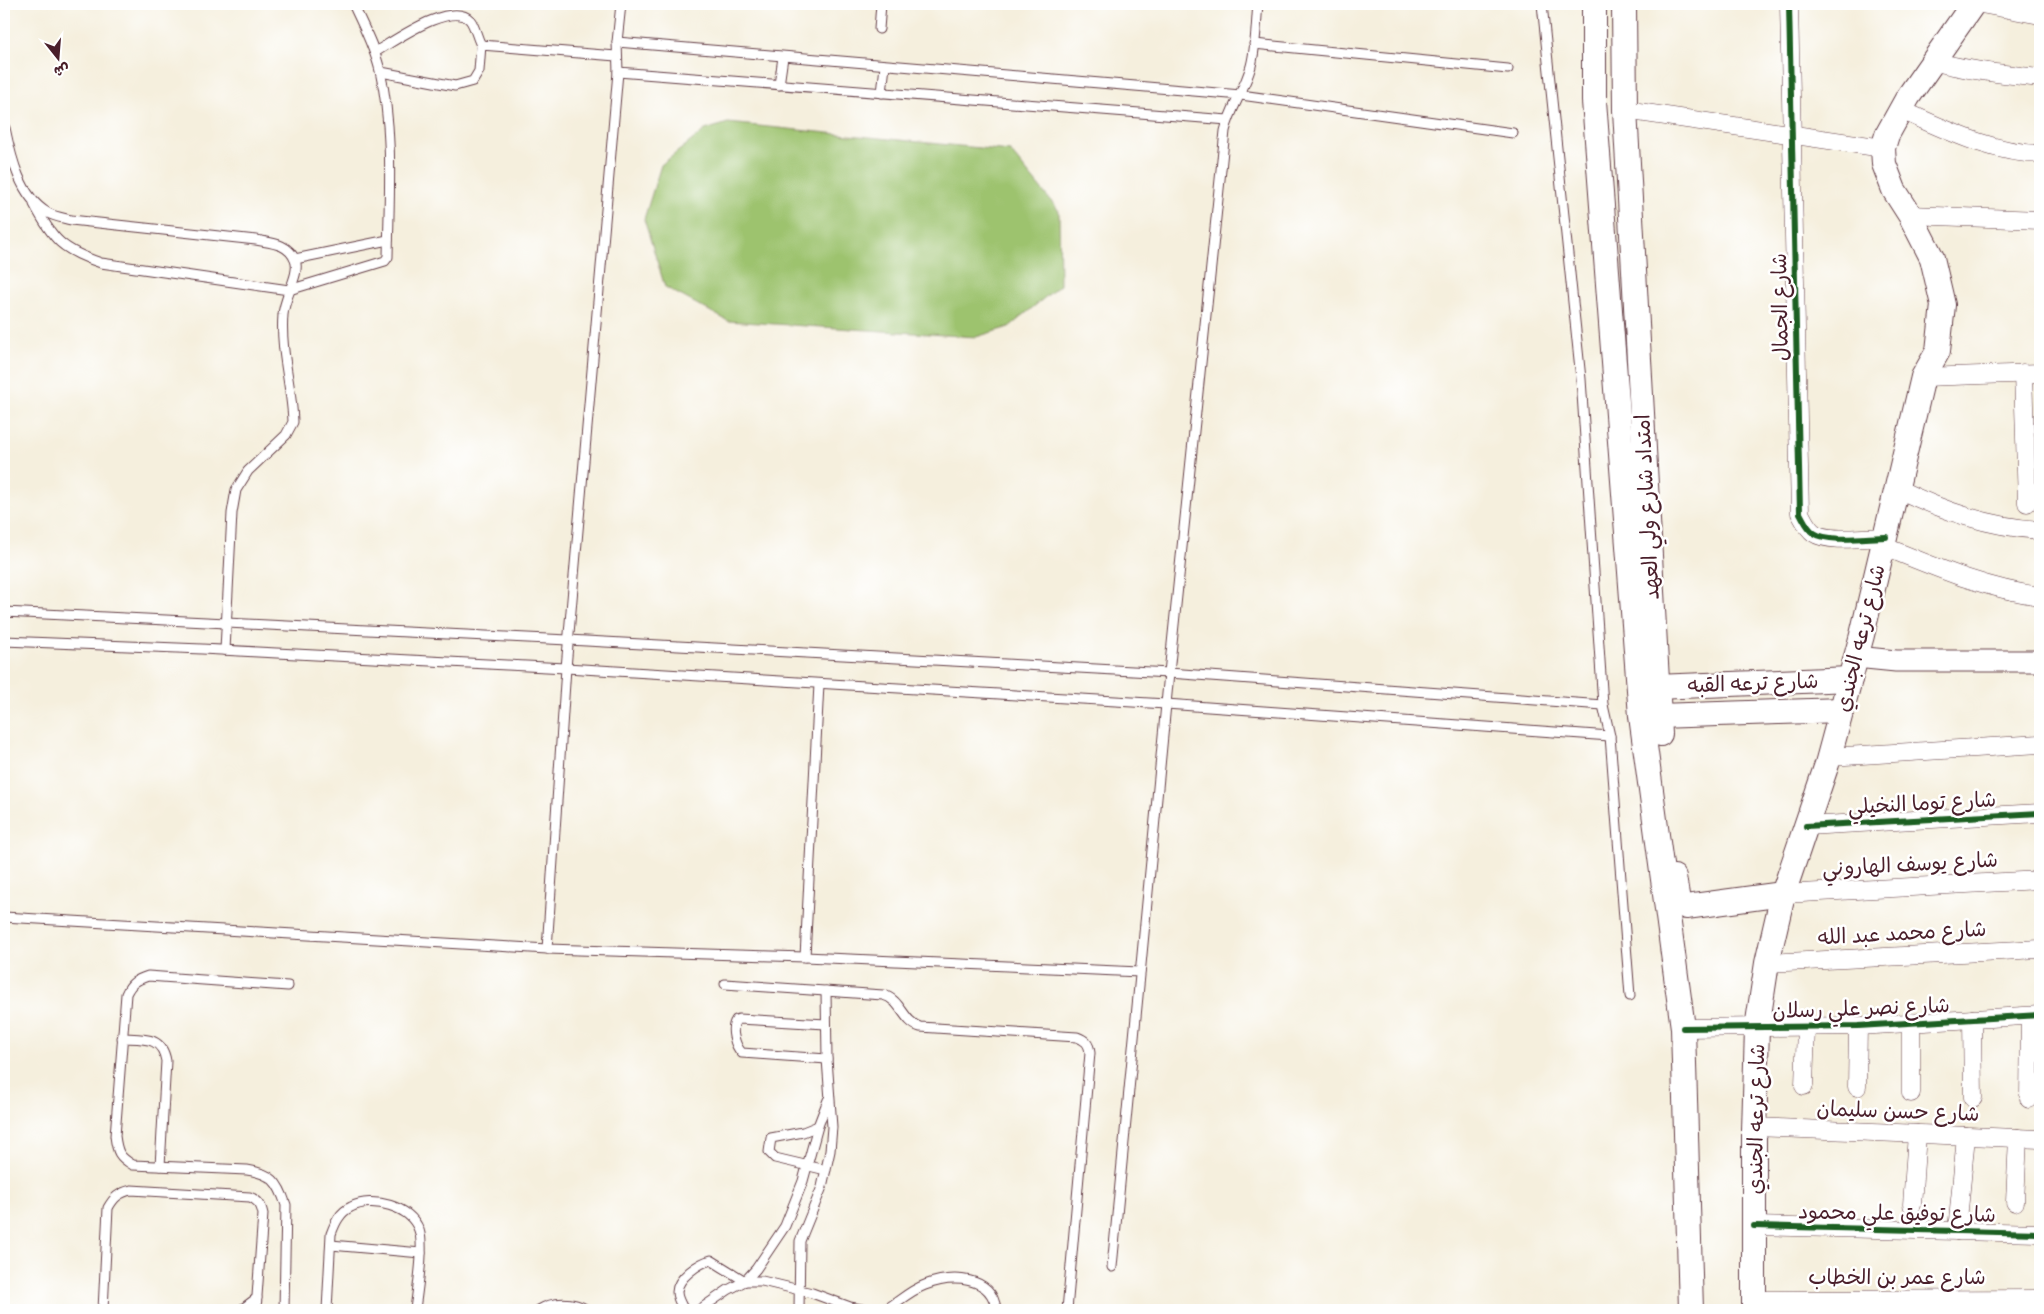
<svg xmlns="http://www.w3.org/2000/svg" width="2044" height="1314" font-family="'Indie Flower','Playpen Sans Arabic',sans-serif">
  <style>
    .pitch { fill: #9dc36e; stroke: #74714c }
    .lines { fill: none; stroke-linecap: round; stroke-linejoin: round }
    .service-casing { stroke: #643e46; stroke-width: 11 }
    .minor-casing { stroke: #643e46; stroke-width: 19 }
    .tertiary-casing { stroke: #643e46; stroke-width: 23 }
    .secondary-casing { stroke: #643e46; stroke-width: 26 }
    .service { stroke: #fff; stroke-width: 9 }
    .minor { stroke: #fff; stroke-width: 18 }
    .tertiary { stroke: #fff; stroke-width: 21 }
    .secondary { stroke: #fff; stroke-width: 24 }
    .cycleway-casing { stroke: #fff; stroke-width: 9 }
    .cycleway { stroke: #1b5e20; stroke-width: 6 }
    .labels { text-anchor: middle; stroke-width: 5; stroke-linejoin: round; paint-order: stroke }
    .street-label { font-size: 21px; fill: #4a1f2b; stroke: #fff }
  </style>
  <rect width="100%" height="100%" fill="#fff"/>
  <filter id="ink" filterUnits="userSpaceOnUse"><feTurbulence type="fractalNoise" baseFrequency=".02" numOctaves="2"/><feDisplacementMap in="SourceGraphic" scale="10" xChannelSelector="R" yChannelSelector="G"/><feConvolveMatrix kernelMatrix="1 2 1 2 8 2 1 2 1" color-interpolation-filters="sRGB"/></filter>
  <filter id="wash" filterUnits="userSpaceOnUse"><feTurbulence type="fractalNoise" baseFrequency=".0096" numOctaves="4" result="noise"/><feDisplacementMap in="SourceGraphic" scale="20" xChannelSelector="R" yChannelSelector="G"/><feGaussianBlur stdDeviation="1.12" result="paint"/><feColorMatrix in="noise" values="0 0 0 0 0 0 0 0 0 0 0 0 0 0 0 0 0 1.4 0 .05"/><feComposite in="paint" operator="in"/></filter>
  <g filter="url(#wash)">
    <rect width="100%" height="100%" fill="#f5efdd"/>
    <path class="pitch" d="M728 123 1010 151 1059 211 1060 285 1009 327 976 337 728 321 665 287 644 219 661 165 705 130Z"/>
  </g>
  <g filter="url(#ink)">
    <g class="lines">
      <defs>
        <g id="service">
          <path d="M1542 4 1581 379 1603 705 1610 736 1630 996"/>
          <path d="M879 29 881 4"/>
          <path d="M617 42 1241 95 1513 133"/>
          <path d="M1254 44 1508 69"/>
          <path d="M375 52C393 42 451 0 470 20 475 26 477 38 481 45"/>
          <path d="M381 72 455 86 473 81 479 71 481 45 616 56"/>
          <path d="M618 72 1228 120"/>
          <path d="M779 85 783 57"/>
          <path d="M882 93 885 66"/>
          <path d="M5 128C11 157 20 197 48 213 55 217 64 218 71 220L256 240C271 243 288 243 295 260 301 273 284 297 283 315 280 351 292 387 293 422L286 435 248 471 236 490 232 513 225 650"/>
          <path d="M34 204C53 240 62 250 101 263L289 290 385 261 388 257C389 196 394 131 380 71 375 48 363 26 353 4"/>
          <path d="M295 259 388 240"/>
          <path d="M4 612 568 640 1169 673 1603 705"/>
          <path d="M4 641 202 649 566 668 1166 704 1610 736"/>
          <path d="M4 917 547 949 805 957 1140 972"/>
          <path d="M547 949 566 668 618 72 617 42 621 4"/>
          <path d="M805 957 819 684"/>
          <path d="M725 984 883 995C901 999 903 1022 920 1027L1077 1037C1085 1040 1089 1043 1090 1053L1067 1310"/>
          <path d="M826 1024 739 1019 736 1020C730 1029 735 1046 742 1053L827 1059"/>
          <path d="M122 1038C144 1039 162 1036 166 1061L160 1166"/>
          <path d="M818 1126 803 1132 771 1138 769 1152 775 1158 826 1170"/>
          <path d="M331 1245 421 1253"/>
          <path d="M1112 1267 1169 673 1225 131C1230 109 1245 89 1251 66 1256 47 1256 24 1258 4"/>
          <path d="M103 1310 108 1208C114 1197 119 1193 131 1190L250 1197C259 1201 261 1205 263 1214L256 1310"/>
          <path d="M241 1310 257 1298"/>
          <path d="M284 1310 286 1205C278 1181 272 1174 247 1170L133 1165C119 1157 117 1152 115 1136L126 994C131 983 136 980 148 976L288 986"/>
          <path d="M327 1310 331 1234C335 1223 340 1212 351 1207 372 1196 411 1206 419 1230 425 1247 417 1291 415 1310"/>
          <path d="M539 1310C553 1301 574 1301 587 1310"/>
          <path d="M684 1310C681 1305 677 1298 677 1292 677 1278 699 1263 711 1260L745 1281 756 1269 785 1226 803 1181 818 1126 828 1100"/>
          <path d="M699 1310 728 1290 745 1281H762L812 1293 850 1307 866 1310"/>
          <path d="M799 1310 800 1241 822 1187 830 1151 832 1127 827 1059 826 991"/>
          <path d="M885 1310C898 1302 911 1290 925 1285 951 1275 993 1275 996 1310"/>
        </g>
        <g id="minor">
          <path d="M1789 4 1800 513C1804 520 1807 528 1814 533 1828 543 1868 537 1886 537"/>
          <path d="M1981 4 2040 15"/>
          <path d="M1933 61C1969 71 2004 74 2040 78"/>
          <path d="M1625 110 1883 148"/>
          <path d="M1901 110C1945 129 1991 153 2040 154"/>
          <path d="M1910 215 2040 220"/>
          <path d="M2023 373 2027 503"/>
          <path d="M1923 377 2040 373"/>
          <path d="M1898 489C1944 511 1989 527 2040 530"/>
          <path d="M1883 546C1935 567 1985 589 2040 596"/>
          <path d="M1829 757 2040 744"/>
          <path d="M1806 826 2040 813"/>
          <path d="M1783 894 2040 880"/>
          <path d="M1767 963 2040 949"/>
          <path d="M1972 1019 1973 1098"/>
          <path d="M1911 1022V1093"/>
          <path d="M1683 1028 1858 1026 2040 1015"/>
          <path d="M1804 1086 1806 1027"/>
          <path d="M1857 1087 1858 1026"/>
          <path d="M2029 1099 2030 1016"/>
          <path d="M1754 1127 2040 1139"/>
          <path d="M2015 1202 2018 1138"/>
          <path d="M1912 1205 1917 1134"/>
          <path d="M1754 1226 2040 1233"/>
          <path d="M1957 1231 1966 1136"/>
          <path d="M1754 1300 2040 1299"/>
        </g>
        <path id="tertiary" d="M1856 657 1896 661H2040"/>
        <g id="secondary">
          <path d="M1594 4V101L1641 716 1683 1028 1691 1310"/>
          <path d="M1624 4 1625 110 1660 734"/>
          <path d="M1656 687 1850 679"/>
          <path d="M1658 716 1842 710"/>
          <path d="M1674 877 1678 901 1686 907 1783 894"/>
          <path d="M1754 1310V1131L1757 1028 1767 963 1783 894 1827 764 1862 635 1923 377 1938 351 1943 305 1932 258 1910 215 1894 190 1884 164 1883 148 1887 135 1908 97 1973 4"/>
        </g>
      </defs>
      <use href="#service" class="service-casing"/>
      <use href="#minor" class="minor-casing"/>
      <use href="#tertiary" class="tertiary-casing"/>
      <use href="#secondary" class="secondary-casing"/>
      <use href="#service" class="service"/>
      <use href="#minor" class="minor"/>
      <use href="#tertiary" class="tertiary"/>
      <use href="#secondary" class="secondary"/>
      <defs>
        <g id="cycleway">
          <path d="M1789 4 1800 513C1804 520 1807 528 1814 533 1828 543 1868 537 1886 537"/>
          <path d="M1806 826 2040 813"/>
          <path d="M1683 1028 1858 1026 2040 1015"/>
          <path d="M1754 1226 2040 1233"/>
        </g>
      </defs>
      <use href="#cycleway" class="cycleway-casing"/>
      <use href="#cycleway" class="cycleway"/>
    </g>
  </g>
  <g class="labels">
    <g class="street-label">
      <text transform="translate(1780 307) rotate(-91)" y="7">شارع الجمال</text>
      <text transform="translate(1647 507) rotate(-93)" y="7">امتداد شارع ولي العهد</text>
      <text transform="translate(1860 638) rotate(-76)" y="7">شارع ترعه الجندي</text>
      <text transform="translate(1753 683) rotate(-2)" y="7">شارع ترعه القبه</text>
      <text transform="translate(1922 803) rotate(-3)" y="7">شارع توما النخيلي</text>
      <text transform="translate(1910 864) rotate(-3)" y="7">شارع يوسف الهاروني</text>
      <text transform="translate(1902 933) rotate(-3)" y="7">شارع محمد عبد الله</text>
      <text transform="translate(1861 1008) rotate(-2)" y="7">شارع نصر علي رسلان</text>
      <text transform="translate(1898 1111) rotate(2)" y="7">شارع حسن سليمان</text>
      <text transform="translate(1756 1119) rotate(-89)" y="7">شارع ترعه الجندي</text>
      <text transform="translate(1897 1213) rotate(1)" y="7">شارع توفيق علي محمود</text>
      <text x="1897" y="1284">شارع عمر بن الخطاب</text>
    </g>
  </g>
  <rect width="2044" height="1314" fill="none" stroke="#fff" stroke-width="20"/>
  <g transform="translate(58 58) rotate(163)" stroke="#ffffff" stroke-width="4" paint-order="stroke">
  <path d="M0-4L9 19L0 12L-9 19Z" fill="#4a1f2b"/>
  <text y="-8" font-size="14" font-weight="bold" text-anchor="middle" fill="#4a1f2b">ش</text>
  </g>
</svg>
